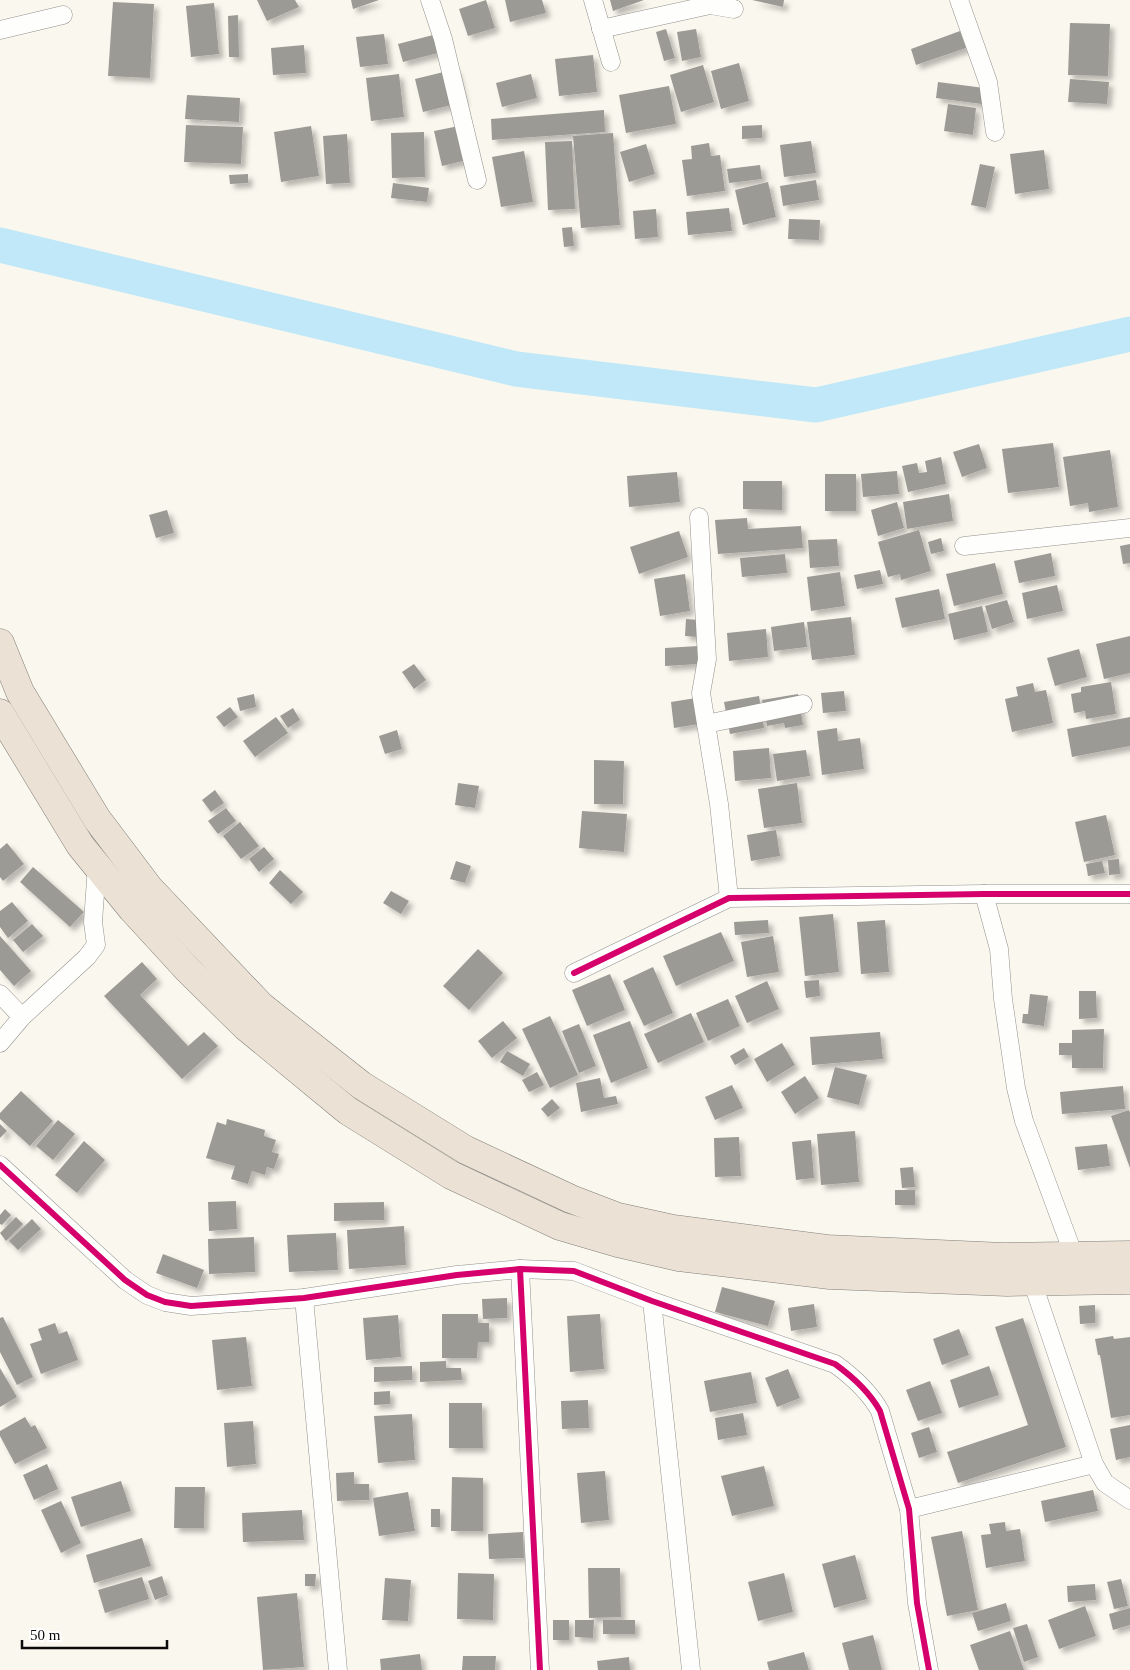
<svg xmlns="http://www.w3.org/2000/svg" width="1130" height="1670" font-family="'Times New Roman',serif">
  <style>
    .lines { fill: none; stroke-linecap: round; stroke-linejoin: round }
    .river { stroke: #c0e8f8; stroke-width: 35 }
    .building { fill: #9c9a94; filter: url(#shadow) }
    .minor-casing { stroke: #93918d; stroke-width: 19 }
    .trunk-casing { stroke: #807f7a; stroke-width: 29 }
    .minor { stroke: #fefefc; stroke-width: 18 }
    .trunk { stroke: #ebe1d4; stroke-width: 28 }
    .cycleway-casing { stroke: #fff; stroke-width: 9 }
    .cycleway { stroke: #d6006c; stroke-width: 6 }
  </style>
  <defs>
    <filter id="shadow"><feDropShadow dx="4.5" dy="4.5" stdDeviation="2.5" flood-color="#0004"/></filter>
  </defs>
  <rect width="100%" height="100%" fill="#faf7ee"/>
  <g class="lines">
    <path class="river" d="M0 245 516 369 816 405 1130 334"/>
  </g>
  <g class="building">
    <path d="M257 0H295L299 7 267 21Z"/>
    <path d="M351 0H379L353 9Z"/>
    <path d="M486 0 495 28 468 36 459 9Z"/>
    <path d="M505 0H542L546 13 510 22Z"/>
    <path d="M610 0H644L613 11Z"/>
    <path d="M752 0H784L783 7Z"/>
    <path d="M113 2 154 4 150 78 108 76Z"/>
    <path d="M214 3 219 54 191 57 186 6Z"/>
    <path d="M238 15 239 57H229L228 16Z"/>
    <path d="M1070 23 1110 24 1108 76 1068 75Z"/>
    <path d="M666 29 675 58 664 61 656 32Z"/>
    <path d="M696 29 701 57 682 61 677 32Z"/>
    <path d="M960 31 966 48 916 65 911 49Z"/>
    <path d="M384 34 388 64 360 67 356 37Z"/>
    <path d="M433 35 438 53 403 62 398 44Z"/>
    <path d="M304 45 306 73 273 75 271 48Z"/>
    <path d="M593 55 597 92 559 96 555 59Z"/>
    <path d="M739 63 749 101 721 109 711 71Z"/>
    <path d="M703 65 714 102 681 112 670 75Z"/>
    <path d="M456 69 464 102 423 112 415 79Z"/>
    <path d="M399 74 404 117 371 121 366 78Z"/>
    <path d="M531 74 537 98 502 107 496 83Z"/>
    <path d="M1070 79 1109 82 1107 104 1068 102Z"/>
    <path d="M938 82 984 88 982 104 936 98Z"/>
    <path d="M669 86 676 124 626 133 619 95Z"/>
    <path d="M187 95 240 98 239 122 185 119Z"/>
    <path d="M948 104 976 108 973 135 944 131Z"/>
    <path d="M604 110 605 132 492 140 491 119Z"/>
    <path d="M186 125 243 127 241 164 184 162Z"/>
    <path d="M762 125V138L742 139V126Z"/>
    <path d="M311 126 319 176 281 182 274 132Z"/>
    <path d="M459 126 467 160 442 166 434 131Z"/>
    <path d="M424 132 425 177 392 178 391 133Z"/>
    <path d="M613 133 620 225 581 228 573 136Z"/>
    <path d="M347 134 350 183 326 184 323 136Z"/>
    <path d="M572 141 575 209 548 210 545 142Z"/>
    <path d="M811 141 816 173 784 177 780 145Z"/>
    <path d="M709 143 711 156 720 155 725 191 687 196 682 160 692 159 691 146Z"/>
    <path d="M646 144 655 174 629 182 620 152Z"/>
    <path d="M1044 150 1049 189 1015 194 1010 154Z"/>
    <path d="M524 151 533 202 501 207 492 157Z"/>
    <path d="M980 164 995 167 986 208 971 205Z"/>
    <path d="M760 165 762 179 729 183 727 169Z"/>
    <path d="M248 174V183L230 184 229 175Z"/>
    <path d="M816 180 819 200 783 206 780 186Z"/>
    <path d="M768 182 776 217 743 225 735 190Z"/>
    <path d="M393 183 429 188 427 202 391 198Z"/>
    <path d="M729 208 732 231 688 235 686 212Z"/>
    <path d="M656 209 658 237 635 239 633 211Z"/>
    <path d="M789 219 820 220 819 240 788 239Z"/>
    <path d="M572 227 574 246 564 247 562 228Z"/>
    <path d="M1053 443 1059 487 1008 493 1002 449Z"/>
    <path d="M979 444 987 468 962 477 953 452Z"/>
    <path d="M1110 450 1118 507 1089 512 1088 503 1070 506 1063 457Z"/>
    <path d="M941 457 946 484 908 492 902 466 917 463 919 473 927 472 925 461Z"/>
    <path d="M897 471 899 494 863 497 861 474Z"/>
    <path d="M677 472 680 502 629 507 627 476Z"/>
    <rect x="825" y="474" width="31" height="37"/>
    <path d="M743 481H782V510L743 509Z"/>
    <path d="M949 494 953 521 907 529 903 502Z"/>
    <path d="M897 502 904 528 878 536 871 510Z"/>
    <path d="M167 510 174 533 156 538 149 515Z"/>
    <path d="M747 518 748 529 801 526 803 548 718 554 715 520Z"/>
    <path d="M919 530 931 571 901 580 900 574 888 577 878 542Z"/>
    <path d="M679 531 688 557 639 574 630 547Z"/>
    <path d="M941 538 944 551 931 554 928 542Z"/>
    <path d="M837 539 839 566 810 568 808 540Z"/>
    <path d="M1130 544V563L1123 564 1120 546Z"/>
    <path d="M1051 553 1055 576 1019 583 1014 561Z"/>
    <path d="M785 554 787 573 742 577 740 558Z"/>
    <path d="M995 563 1003 594 954 606 946 574Z"/>
    <path d="M880 570 883 584 857 589 854 575Z"/>
    <path d="M840 572 845 606 811 611 807 577Z"/>
    <path d="M685 574 690 611 660 616 654 579Z"/>
    <path d="M1057 585 1063 611 1027 619 1022 593Z"/>
    <path d="M939 589 945 619 902 628 895 598Z"/>
    <path d="M1007 600 1014 622 992 629 985 606Z"/>
    <path d="M982 606 988 632 954 640 948 614Z"/>
    <path d="M851 617 855 655 812 660 807 622Z"/>
    <path d="M686 619 700 620 698 637 685 636Z"/>
    <path d="M804 622 807 647 774 651 771 627Z"/>
    <path d="M766 629 768 657 729 661 727 633Z"/>
    <path d="M1130 636V673L1104 679 1096 644Z"/>
    <path d="M698 646 699 664 665 666V648Z"/>
    <path d="M1079 649 1087 677 1055 686 1047 658Z"/>
    <path d="M414 664 426 680 414 689 402 672Z"/>
    <path d="M1111 682 1116 714 1086 719 1085 711 1074 713 1071 694 1081 692V687Z"/>
    <path d="M1033 683 1035 692 1046 690 1053 723 1012 732 1005 699 1018 696 1016 687Z"/>
    <path d="M844 691 846 711 823 713 821 693Z"/>
    <path d="M254 694 256 707 240 711 237 698Z"/>
    <path d="M798 694 803 725 785 728 784 723 767 726 762 700Z"/>
    <path d="M759 696 764 728 730 734 724 702Z"/>
    <path d="M696 698 699 724 674 728 671 702Z"/>
    <path d="M230 707 238 717 224 727 216 717Z"/>
    <path d="M293 708 300 720 288 728 280 716Z"/>
    <path d="M276 717 288 733 255 757 243 741Z"/>
    <path d="M1130 717V746L1072 757 1067 729Z"/>
    <path d="M837 728 838 741 860 738 864 769 822 775 817 731Z"/>
    <path d="M397 730 402 749 385 754 379 736Z"/>
    <path d="M769 748 771 778 735 781 733 751Z"/>
    <path d="M806 750 810 776 777 781 773 754Z"/>
    <path d="M594 760 624 761 623 804H594Z"/>
    <path d="M458 783 479 786 475 808 455 805Z"/>
    <path d="M797 783 802 823 764 828 758 789Z"/>
    <path d="M215 790 224 803 211 812 202 800Z"/>
    <path d="M226 808 236 821 218 834 208 821Z"/>
    <path d="M582 811 627 814 624 852 579 848Z"/>
    <path d="M1106 815 1115 855 1084 862 1075 822Z"/>
    <path d="M240 822 259 846 241 859 223 836Z"/>
    <path d="M776 830 780 856 751 861 747 835Z"/>
    <path d="M7 843 24 864 3 881 0 877V849Z"/>
    <path d="M264 847 274 859 259 872 249 859Z"/>
    <path d="M1119 859 1120 874 1109 875 1108 860Z"/>
    <path d="M456 861 471 866 465 883 450 879Z"/>
    <path d="M1102 861 1105 873 1088 876 1086 864Z"/>
    <path d="M33 867 84 912 70 927 20 882Z"/>
    <path d="M280 870 303 892 291 904 269 883Z"/>
    <path d="M391 891 409 901 401 914 383 903Z"/>
    <path d="M12 902 28 921 8 938 0 927V911Z"/>
    <path d="M833 914 839 972 805 976 799 917Z"/>
    <path d="M768 920 769 933 735 935 734 922Z"/>
    <path d="M885 920 889 972 861 974 857 922Z"/>
    <path d="M32 924 43 936 23 952 13 940Z"/>
    <path d="M721 932 734 961 676 986 663 956Z"/>
    <path d="M0 936 31 971 14 986 0 970Z"/>
    <path d="M773 936 779 972 747 977 741 942Z"/>
    <path d="M478 949 503 973 469 1010 443 986Z"/>
    <path d="M142 962 157 979 140 995 188 1046 204 1032 218 1046 182 1079 104 996Z"/>
    <path d="M653 967 673 1013 644 1026 623 981Z"/>
    <path d="M610 974 625 1010 587 1026 572 990Z"/>
    <path d="M819 980 820 996 806 998 804 981Z"/>
    <path d="M767 981 779 1009 747 1023 735 996Z"/>
    <path d="M1079 991H1096L1097 1018 1079 1019Z"/>
    <path d="M1030 994 1048 996 1044 1026 1022 1023 1023 1014H1028Z"/>
    <path d="M728 999 740 1026 708 1041 696 1013Z"/>
    <path d="M691 1013 704 1042 658 1063 644 1034Z"/>
    <path d="M550 1016 578 1075 550 1088 522 1029Z"/>
    <path d="M503 1021 517 1038 492 1058 478 1041Z"/>
    <path d="M630 1021 648 1068 611 1083 593 1035Z"/>
    <path d="M579 1024 596 1066 579 1073 562 1031Z"/>
    <path d="M1104 1029 1103 1068H1072V1055H1059V1043H1072V1030Z"/>
    <path d="M880 1032 883 1059 812 1065 810 1037Z"/>
    <path d="M782 1043 795 1065 767 1082 754 1059Z"/>
    <path d="M744 1048 749 1057 735 1065 730 1056Z"/>
    <path d="M507 1051 530 1064 523 1076 500 1062Z"/>
    <path d="M835 1067 867 1075 859 1105 827 1097Z"/>
    <path d="M537 1072 544 1085 529 1092 522 1080Z"/>
    <path d="M805 1076 819 1098 795 1114 781 1092Z"/>
    <path d="M600 1078 604 1098 616 1096 618 1104 581 1112 576 1083Z"/>
    <path d="M732 1085 743 1108 715 1120 705 1097Z"/>
    <path d="M1123 1086 1125 1109 1062 1114 1060 1092Z"/>
    <path d="M21 1091 53 1121 30 1146 0 1119V1113Z"/>
    <path d="M552 1099 560 1108 548 1117 541 1109Z"/>
    <path d="M1129 1110 1130 1113V1168L1111 1116Z"/>
    <path d="M227 1119 265 1130 264 1136 276 1140 272 1152 279 1154 274 1169 267 1167 265 1175 252 1171 248 1184 231 1179 235 1166 206 1158 217 1122 226 1125Z"/>
    <path d="M58 1120 75 1134 53 1160 36 1146Z"/>
    <path d="M0 1124 7 1131 0 1138Z"/>
    <path d="M855 1131 859 1182 821 1185 817 1134Z"/>
    <path d="M739 1137 741 1176 715 1177 714 1138Z"/>
    <path d="M811 1140 814 1178 796 1180 792 1142Z"/>
    <path d="M84 1141 105 1160 77 1193 55 1175Z"/>
    <path d="M1107 1144 1110 1166 1078 1170 1075 1147Z"/>
    <path d="M913 1167 915 1187 902 1188 900 1168Z"/>
    <rect x="895" y="1190" width="20" height="15"/>
    <path d="M236 1201 237 1229 209 1231 208 1202Z"/>
    <path d="M384 1202V1220L334 1221V1203Z"/>
    <path d="M5 1209 11 1215 2 1225 0 1224V1215Z"/>
    <path d="M16 1217 23 1224 6 1241 0 1233Z"/>
    <path d="M32 1219 41 1229 18 1250 9 1241Z"/>
    <path d="M404 1226 406 1265 349 1269 347 1230Z"/>
    <path d="M336 1233 338 1270 289 1272 287 1235Z"/>
    <path d="M254 1237 255 1272 209 1274 208 1239Z"/>
    <path d="M163 1254 204 1270 197 1288 156 1273Z"/>
    <path d="M722 1287 775 1301 768 1326 715 1312Z"/>
    <path d="M507 1298V1318L483 1319 482 1299Z"/>
    <path d="M814 1304 817 1327 791 1331 788 1308Z"/>
    <path d="M1095 1305V1323L1080 1324 1079 1306Z"/>
    <path d="M442 1314H478V1323H489V1342H478L477 1358H442Z"/>
    <path d="M600 1314 604 1369 570 1372 567 1316Z"/>
    <path d="M398 1315 401 1357 366 1360 363 1318Z"/>
    <path d="M3 1317 33 1377 17 1385 0 1352V1318Z"/>
    <path d="M1023 1318 1066 1447 958 1483 947 1452 1028 1425 995 1327Z"/>
    <path d="M55 1323 59 1334 67 1331 78 1360 41 1374 30 1344 42 1340 38 1329Z"/>
    <path d="M959 1329 969 1355 942 1365 933 1339Z"/>
    <path d="M1113 1336 1114 1339 1130 1337V1415L1111 1418 1100 1355H1098L1095 1339Z"/>
    <path d="M246 1337 252 1386 217 1390 212 1340Z"/>
    <path d="M446 1361V1368H461L462 1380 420 1382V1362Z"/>
    <path d="M412 1366V1380L374 1382V1367Z"/>
    <path d="M989 1366 999 1395 959 1408 950 1380Z"/>
    <path d="M0 1368 17 1397 0 1407Z"/>
    <path d="M788 1369 800 1398 777 1407 765 1378Z"/>
    <path d="M751 1372 757 1403 710 1412 704 1381Z"/>
    <path d="M930 1381 942 1413 918 1421 906 1390Z"/>
    <path d="M390 1391V1404L374 1405V1392Z"/>
    <path d="M588 1400 589 1428 562 1429 561 1401Z"/>
    <path d="M449 1403H482L483 1448H449Z"/>
    <path d="M743 1413 747 1435 718 1440 715 1418Z"/>
    <path d="M412 1414 415 1460 378 1463 374 1416Z"/>
    <path d="M25 1417 31 1427 35 1425 47 1448 15 1464 0 1436V1431Z"/>
    <path d="M253 1421 256 1464 227 1467 224 1423Z"/>
    <path d="M1130 1425V1457L1116 1460 1110 1429Z"/>
    <path d="M929 1427 937 1452 919 1458 911 1433Z"/>
    <path d="M47 1464 58 1489 34 1500 23 1475Z"/>
    <path d="M764 1466 774 1506 732 1516 721 1476Z"/>
    <path d="M605 1471 609 1520 581 1523 577 1473Z"/>
    <path d="M354 1472V1484H369V1500L337 1501 336 1473Z"/>
    <path d="M452 1477 483 1478V1531H451Z"/>
    <path d="M121 1481 131 1511 81 1527 71 1497Z"/>
    <path d="M175 1487H205L204 1528H174Z"/>
    <path d="M1093 1490 1098 1511 1045 1522 1041 1501Z"/>
    <path d="M408 1492 415 1531 379 1536 373 1498Z"/>
    <path d="M61 1501 81 1543 61 1553 41 1510Z"/>
    <rect x="431" y="1509" width="9" height="18"/>
    <path d="M302 1510 304 1540 243 1542 242 1513Z"/>
    <path d="M1005 1522 1006 1531 1020 1529 1025 1561 986 1568 981 1535 991 1534 989 1524Z"/>
    <path d="M962 1531 978 1610 947 1616 931 1537Z"/>
    <path d="M523 1532 524 1558 489 1559 488 1534Z"/>
    <path d="M142 1538 151 1566 94 1583 86 1555Z"/>
    <path d="M855 1555 867 1599 834 1608 822 1564Z"/>
    <path d="M588 1568H620L621 1617 589 1618Z"/>
    <path d="M458 1573 494 1574 493 1620 457 1619Z"/>
    <path d="M784 1573 793 1612 758 1621 748 1582Z"/>
    <path d="M305 1574H316L315 1586H305Z"/>
    <path d="M162 1576 168 1595 155 1600 148 1581Z"/>
    <path d="M142 1577 149 1599 105 1613 98 1590Z"/>
    <path d="M385 1578 411 1580 408 1621 382 1620Z"/>
    <path d="M1121 1579 1128 1606 1114 1609 1107 1582Z"/>
    <path d="M1095 1584 1096 1600 1068 1602 1067 1586Z"/>
    <path d="M297 1593 304 1667 263 1670 257 1597Z"/>
    <path d="M1006 1603 1011 1621 978 1631 972 1613Z"/>
    <path d="M1085 1606 1096 1636 1059 1649 1048 1620Z"/>
    <path d="M1130 1608V1625L1113 1630 1109 1614Z"/>
    <rect x="553" y="1620" width="16" height="20"/>
    <path d="M575 1620H594L593 1638 575 1637Z"/>
    <rect x="603" y="1620" width="32" height="14"/>
    <path d="M1027 1624 1038 1657 1024 1662 1013 1628Z"/>
    <path d="M1010 1631 1024 1670H979L970 1645Z"/>
    <path d="M873 1635 882 1670H849L842 1643Z"/>
    <path d="M804 1652 809 1670H769L767 1662Z"/>
    <path d="M420 1654 422 1670H381L380 1659Z"/>
    <path d="M463 1656H496L495 1670H462Z"/>
    <path d="M629 1657 630 1670H598L597 1661Z"/>
  </g>
  <g class="lines">
    <defs>
      <g id="minor">
        <path d="M430 0 443 39 477 180"/>
        <path d="M593 0 611 62"/>
        <path d="M959 0 988 82 995 132"/>
        <path d="M601 29 710 5 734 9"/>
        <path d="M0 30 63 15"/>
        <path d="M699 517 707 659 701 693 719 804 729 898"/>
        <path d="M964 546 1130 528"/>
        <path d="M706 724 803 704"/>
        <path d="M984 894 999 949 1003 999 1016 1088 1024 1121 1074 1256"/>
        <path d="M574 973 729 898 984 894H1130"/>
        <path d="M0 994 22 1017"/>
        <path d="M0 1043 22 1017 87 957 96 945 93 922 97 866"/>
        <path d="M0 1165 125 1280 147 1295 165 1302 191 1306 304 1298 457 1275 520 1269 574 1271 652 1301 835 1364C853 1377 869 1391 880 1411L909 1509 917 1603 929 1670"/>
        <path d="M520 1269 540 1670"/>
        <path d="M1029 1272 1094 1464 1105 1483 1130 1500"/>
        <path d="M304 1298 338 1670"/>
        <path d="M652 1301 691 1670"/>
        <path d="M909 1509 1094 1464"/>
      </g>
      <g id="trunk">
        <path d="M0 643 20 692 97 819 149 888 261 1006 361 1085 466 1150 571 1199 618 1217 673 1229 827 1249 1004 1257 1130 1255"/>
        <path d="M0 713 80 845 132 909 188 970 246 1027 348 1111 451 1175 560 1226 618 1243 679 1257 830 1275 1007 1282 1130 1280"/>
      </g>
    </defs>
    <use href="#minor" class="minor-casing"/>
    <use href="#trunk" class="trunk-casing"/>
    <use href="#minor" class="minor"/>
    <use href="#trunk" class="trunk"/>
    <defs>
      <g id="cycleway">
        <path d="M574 973 729 898 984 894H1130"/>
        <path d="M0 1165 125 1280 147 1295 165 1302 191 1306 304 1298 457 1275 520 1269 574 1271 652 1301 835 1364C853 1377 869 1391 880 1411L909 1509 917 1603 929 1670"/>
        <path d="M520 1269 540 1670"/>
      </g>
    </defs>
    <use href="#cycleway" class="cycleway-casing"/>
    <use href="#cycleway" class="cycleway"/>
  </g>
  <path d="M22 1640v8h145v-8" fill="none" stroke="#0b0b0b" stroke-width="2.5"/>
  <text x="30" y="1640" font-size="15" fill="#0b0b0b" stroke="#ffffff" stroke-width="4" paint-order="stroke">50 m</text>
</svg>
